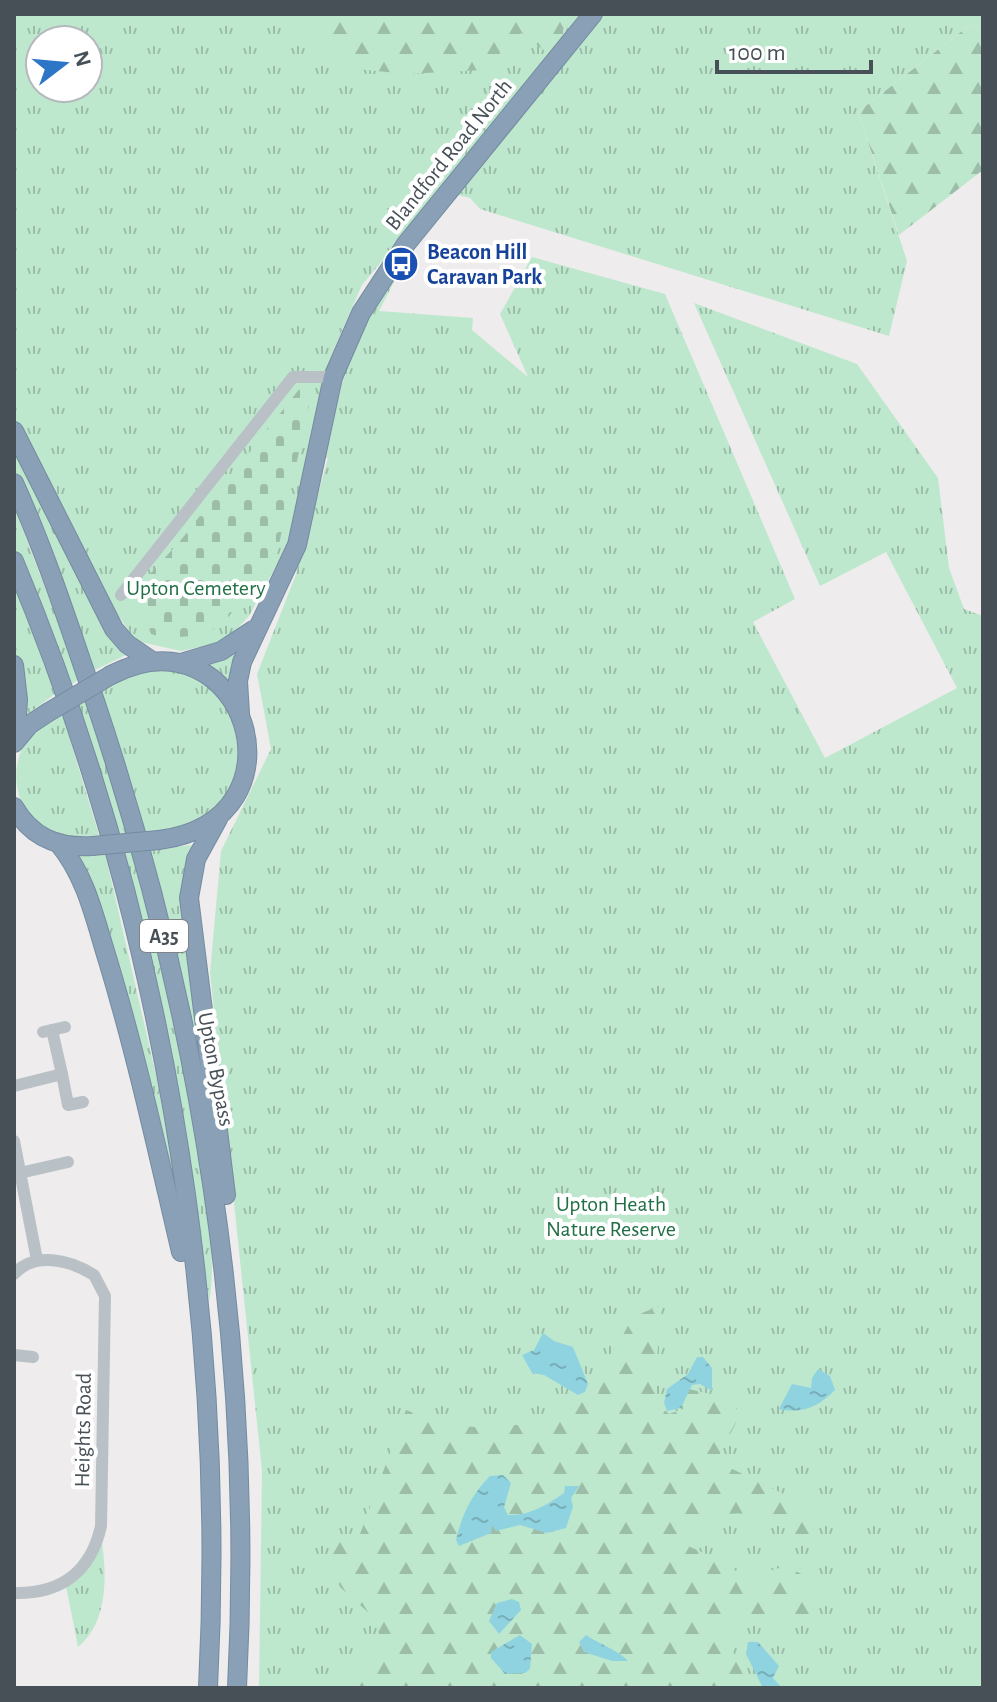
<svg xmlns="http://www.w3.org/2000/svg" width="997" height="1702" font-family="'Alegreya Sans',sans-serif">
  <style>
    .grass { fill: url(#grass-tufts); fill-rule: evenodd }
    .forest { fill: url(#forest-firs) }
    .cemetery { fill: url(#cemetery-stones) }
    .water { fill: url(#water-ripples) }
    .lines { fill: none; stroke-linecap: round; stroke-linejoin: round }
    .highway-casing { stroke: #748ba1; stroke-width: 20 }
    .minor { stroke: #b9c1c7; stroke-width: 12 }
    .highway { stroke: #89a0b6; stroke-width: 18 }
    .highway-bridge-casing { stroke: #748ba1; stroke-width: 20; stroke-linecap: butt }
    .highway-bridge { stroke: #89a0b6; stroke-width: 18 }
    .labels { text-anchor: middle; stroke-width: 8; stroke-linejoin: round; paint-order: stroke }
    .shield { fill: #fff; stroke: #7e8489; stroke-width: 2 }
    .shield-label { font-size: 20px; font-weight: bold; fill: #475057 }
    .street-label { font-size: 22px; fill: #475057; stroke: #fff }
    .transit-label { font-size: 22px; font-weight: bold; fill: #164399; stroke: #fff; text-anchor: start }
    .park-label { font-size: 22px; fill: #216f45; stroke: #fff }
  </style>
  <defs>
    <pattern id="grass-tufts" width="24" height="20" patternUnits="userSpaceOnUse" patternTransform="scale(2)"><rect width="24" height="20" fill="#bee8cd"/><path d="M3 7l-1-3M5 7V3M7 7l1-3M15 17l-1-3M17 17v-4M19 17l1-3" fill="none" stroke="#9cbea9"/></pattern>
    <pattern id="forest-firs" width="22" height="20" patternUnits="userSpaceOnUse" patternTransform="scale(2)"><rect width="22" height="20" fill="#bee8cd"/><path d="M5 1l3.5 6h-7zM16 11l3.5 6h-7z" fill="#9cbea9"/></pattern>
    <pattern id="cemetery-stones" width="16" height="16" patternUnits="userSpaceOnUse" patternTransform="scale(2)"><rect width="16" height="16" fill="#bee8cd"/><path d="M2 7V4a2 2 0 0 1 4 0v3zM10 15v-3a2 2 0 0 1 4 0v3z" fill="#9cbea9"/></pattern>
    <pattern id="water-ripples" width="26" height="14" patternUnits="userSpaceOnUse" patternTransform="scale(2)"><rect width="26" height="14" fill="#90d3e0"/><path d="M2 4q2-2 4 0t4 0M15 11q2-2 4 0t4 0" fill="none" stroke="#77aeb8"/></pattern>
  </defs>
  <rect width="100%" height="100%" fill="#eeecec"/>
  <g class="grass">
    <path d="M14 14H983V34L971 24 858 112 907 261 889 336 480 209 470 198 440 191 362 285 327 365 291 539 249 616 226 641 181 651 136 641 106 598 14 422ZM40 40H88V88H40Z"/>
    <path d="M532 257 665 294 795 599 753 622 825 758 957 688 886 552 820 586 694 303 857 364 938 478 949 568 964 609 983 616V1688H259L262 1471 210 973 221 851 271 749 257 674 295 577 328 458 320 456 353 338 395 273 397 276 379 311 473 318 472 330 528 377 500 314Z"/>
    <path d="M14 446 112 642 128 654 93 671 14 471Z"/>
    <path d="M14 507 80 678 71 685 14 545Z"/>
    <path d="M14 583 55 694 25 716 14 643Z"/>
    <path d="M237 648 240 651 231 685 204 666 205 662Z"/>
    <path d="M159 668C172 672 191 673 201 680 248 710 252 779 210 814 193 829 167 830 145 832L101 691 117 681Z"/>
    <path d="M88 699 129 833 117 834 76 704Z"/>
    <path d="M62 713 99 835C82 837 66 838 50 831 15 817 7 768 27 740 35 728 50 721 62 713Z"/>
    <path d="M192 845 183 880 205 1094 190 1012 150 850Z"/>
    <path d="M124 851H135C165 962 192 1078 205 1193 209 1230 216 1265 209 1302L170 1050Z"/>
    <path d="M105 853 156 1075 178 1195 73 854Z"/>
    <path d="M100 1531C107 1569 110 1621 78 1647L65 1581Z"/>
  </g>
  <g class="forest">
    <path d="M295 14H572L549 54 521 33 483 70 407 74 357 69Z"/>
    <path d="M971 24 983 34V170L899 235 858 112Z"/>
    <path d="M661 1305 654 1400 669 1414 683 1409 689 1389 731 1399 739 1414C734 1433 721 1443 718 1462L814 1509 819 1533 808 1542C765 1516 761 1509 709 1516L688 1546 729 1564 749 1585C778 1561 789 1564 818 1585L812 1616H756L732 1621 725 1634 749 1687 745 1688H353L358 1667 383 1643 371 1615 340 1587 329 1561 335 1538 360 1534 406 1410C480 1439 529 1431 598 1394L608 1361 633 1317Z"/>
  </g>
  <path class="cemetery" d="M304 383 313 387 278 549 227 619 206 635 165 638 151 634 143 612 129 597 181 540Z"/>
  <g class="water">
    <path d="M543 1333 554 1341 573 1347 588 1384 585 1392 578 1395 544 1375 532 1373 522 1355 534 1350Z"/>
    <path d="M697 1357H703L712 1368V1391L700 1384 692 1385 681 1408 667 1411 664 1403 667 1389 688 1374Z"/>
    <path d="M818 1369 830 1376 835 1390C818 1407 803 1414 779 1409L792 1384 811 1388 812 1378Z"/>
    <path d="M503 1475 511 1483 504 1507 508 1515C529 1516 547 1505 564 1493L565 1486H579L571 1498 573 1507 566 1528 547 1533 520 1525 496 1531 492 1525 491 1533 459 1546 456 1540C462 1514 472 1494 490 1476Z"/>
    <path d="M512 1599 519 1602 521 1610 499 1634 489 1621 497 1603Z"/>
    <path d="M520 1635 532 1644 530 1669 525 1673 505 1674 491 1658V1652Z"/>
    <path d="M586 1635C599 1644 618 1650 628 1661H612L584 1652 579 1642Z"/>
    <path d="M748 1642H758L779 1666 773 1678 782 1688H763L746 1654Z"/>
  </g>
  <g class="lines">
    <defs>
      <g id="highway">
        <path d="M14 431 114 629 127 644 152 661"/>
        <path d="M14 483C46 553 69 626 94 698 201 1016 255 1352 237 1688"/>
        <path d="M14 561C160 909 228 1310 208 1688"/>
        <path d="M184 662 221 651 253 630"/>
        <path d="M14 665 18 700 15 741"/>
        <path d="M111 675C244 606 314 820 159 840"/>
        <path d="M240 714 238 681 242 662 297 545 333 377 361 313 406 244 593 14"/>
        <path d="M14 743 29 725 47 713"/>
        <path d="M14 807C31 837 57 848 92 846"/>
        <path d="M218 819 196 859 189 898 226 1195"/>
        <path d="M59 844C87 878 95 920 108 961 137 1057 158 1154 181 1252"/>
      </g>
    </defs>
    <use href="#highway" class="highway-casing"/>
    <g class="minor">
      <path d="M121 595 293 377H333"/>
      <path d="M43 1032 65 1027"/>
      <path d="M62 1074 68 1105 83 1102"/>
      <path d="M14 1086 62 1074 52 1030"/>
      <path d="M14 1141 37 1260"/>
      <path d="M20 1173 68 1162"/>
      <path d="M14 1274C35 1251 70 1260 94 1275L105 1296 101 1526C91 1572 61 1594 14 1593"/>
      <path d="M14 1355 33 1357"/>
    </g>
    <use href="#highway" class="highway"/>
    <defs>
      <g id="highway-bridge">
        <path d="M47 713 111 675"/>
        <path d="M92 846 159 840"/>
      </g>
    </defs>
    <use href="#highway-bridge" class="highway-bridge-casing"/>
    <use href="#highway-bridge" class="highway-bridge"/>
  </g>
  <defs>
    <symbol id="bus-disc" viewBox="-11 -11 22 22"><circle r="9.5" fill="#1a4fb4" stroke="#fff"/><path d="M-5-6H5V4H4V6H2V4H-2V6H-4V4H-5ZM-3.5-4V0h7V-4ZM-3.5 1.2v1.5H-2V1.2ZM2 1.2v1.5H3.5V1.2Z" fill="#fff"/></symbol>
  </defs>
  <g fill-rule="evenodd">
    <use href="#bus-disc" x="381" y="244" width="40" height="40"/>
  </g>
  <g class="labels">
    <rect class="shield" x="140" y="920" width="48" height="32" rx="6"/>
    <g class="shield-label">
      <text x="164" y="943">A35</text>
    </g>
    <g class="street-label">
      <text transform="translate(448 154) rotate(-51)" y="8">Blandford Road North</text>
      <text transform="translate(217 1069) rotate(79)" y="8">Upton Bypass</text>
      <text transform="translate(82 1430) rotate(-89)" y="8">Heights Road</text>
    </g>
    <g class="transit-label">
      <text x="427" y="259">Beacon Hill<tspan x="427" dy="25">Caravan Park</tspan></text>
    </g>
    <g class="park-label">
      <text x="196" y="595">Upton Cemetery</text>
      <text x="611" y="1211">Upton Heath<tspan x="611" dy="25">Nature Reserve</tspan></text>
    </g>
  </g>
  <rect width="997" height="1702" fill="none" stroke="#475057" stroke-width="32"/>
  <g transform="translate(64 64) rotate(74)"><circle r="38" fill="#ffffff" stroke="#b5b9bc" stroke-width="2"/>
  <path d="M0-6L14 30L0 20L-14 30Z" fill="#2d76c7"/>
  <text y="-12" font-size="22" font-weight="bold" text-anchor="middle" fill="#475057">N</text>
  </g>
  <path d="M717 60v12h154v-12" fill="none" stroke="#475057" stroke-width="4"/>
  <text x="729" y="60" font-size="24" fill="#475057" stroke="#ffffff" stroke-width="6" paint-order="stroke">100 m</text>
</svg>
